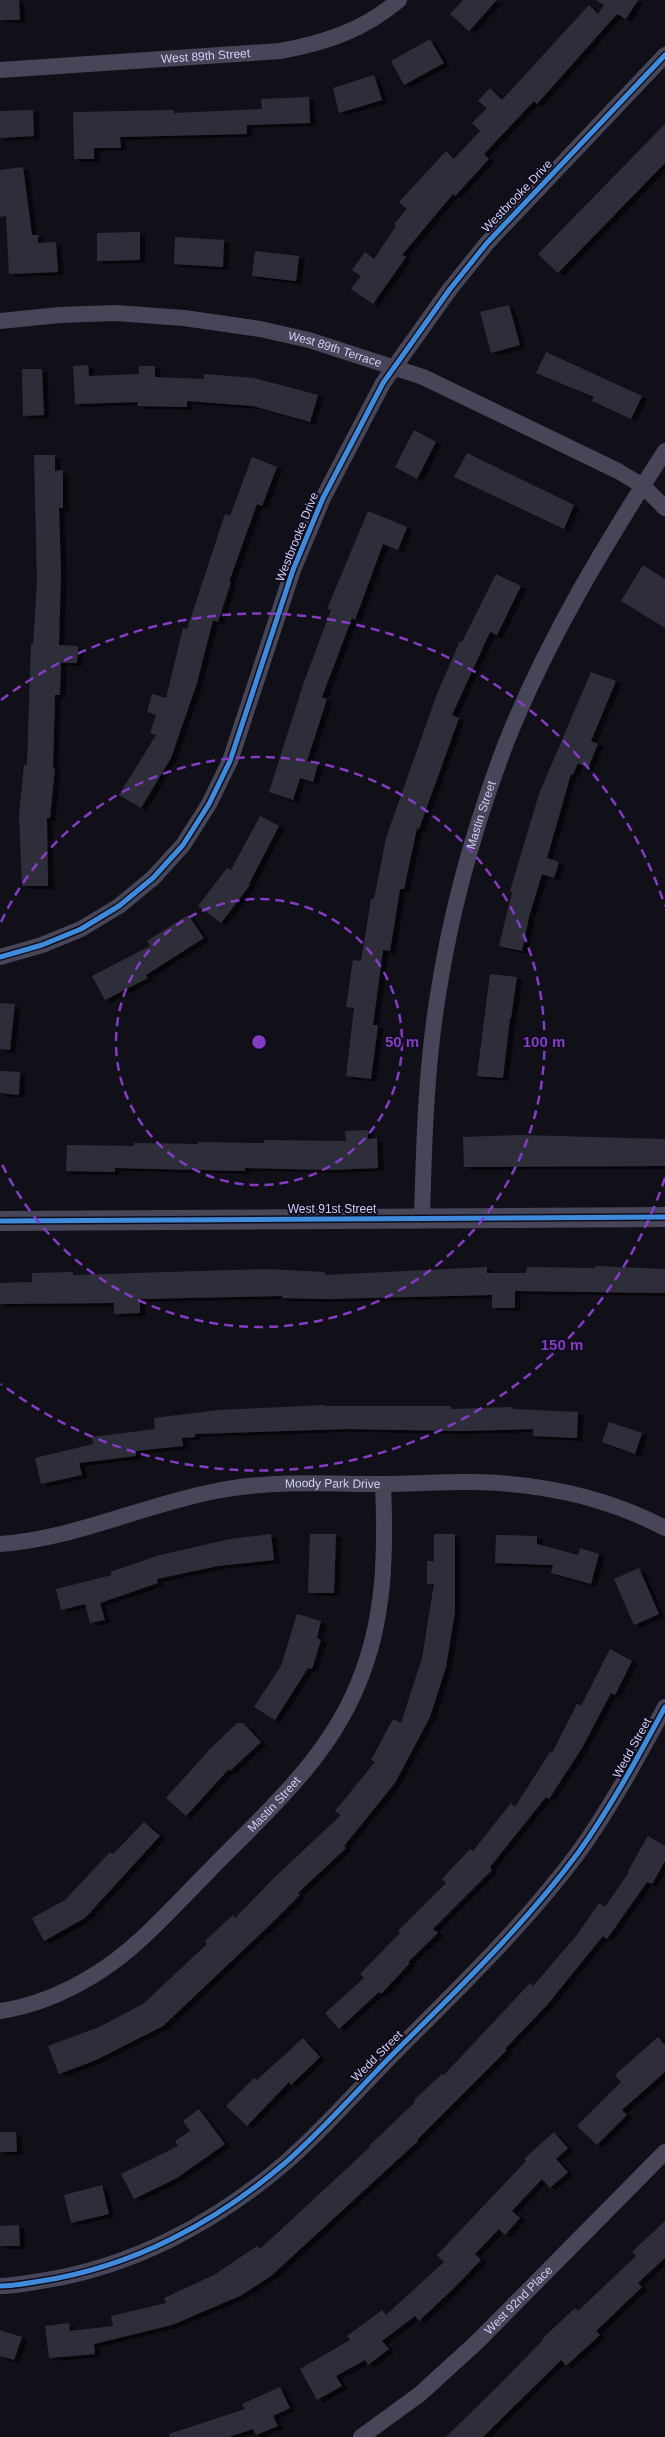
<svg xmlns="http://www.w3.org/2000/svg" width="665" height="2437" font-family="Helvetica,sans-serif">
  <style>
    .building { fill: #2f2e3a; filter: url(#shadow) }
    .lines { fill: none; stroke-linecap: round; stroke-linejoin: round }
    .minor { stroke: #474658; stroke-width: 16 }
    .tertiary { stroke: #474658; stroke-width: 20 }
    .cycleway-casing { stroke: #0f0d1b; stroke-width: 8 }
    .cycleway { stroke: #408adc; stroke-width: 5 }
    .ring { fill: none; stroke: #843cc5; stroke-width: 2.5; stroke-dasharray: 9 6 }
    .labels { text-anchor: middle; stroke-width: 4; stroke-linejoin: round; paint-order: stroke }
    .street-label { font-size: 12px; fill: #d0cef9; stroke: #0f0d1b }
    .centre { fill: #843cc5; stroke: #0f0d1b; stroke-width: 2.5 }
    .ring-label { font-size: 15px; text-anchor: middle; font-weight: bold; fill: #843cc5; stroke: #0f0d1b; stroke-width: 4; stroke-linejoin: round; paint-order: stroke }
  </style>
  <defs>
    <filter id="shadow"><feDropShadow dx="5.5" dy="3" stdDeviation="0" flood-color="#0009"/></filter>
  </defs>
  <rect width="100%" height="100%" fill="#111018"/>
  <g class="building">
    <path d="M0 0H19L20 20H0Z"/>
    <path d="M463 0H497L469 31 450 14Z"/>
    <path d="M596 0H638L626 19 617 14 537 104 534 101 484 154 489 159 455 196 453 194 402 255 406 257 373 304 351 289 361 276 352 270 365 252 374 259 396 226 394 224 407 209 399 202 446 151 454 159 480 131 472 123 487 108 478 101 490 88 502 100 589 5 598 14 604 5Z"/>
    <path d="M430 39 444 63 404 85 391 61Z"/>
    <path d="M374 75 382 100 339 113 333 88Z"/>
    <path d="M309 97 310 123 247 125V134L120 137 121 148H94V159H74L73 112 174 110V113L262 109 261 99Z"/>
    <path d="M33 110 34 136 0 138V111Z"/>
    <path d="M665 124V163L558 273 538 254Z"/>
    <path d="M23 167 32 235H38V243L56 242 58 272 9 274 6 216 0 217V170Z"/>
    <path d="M140 232V260L97 261V233Z"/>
    <path d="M175 237 224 240 223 267 174 264Z"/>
    <path d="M255 251 299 256 296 281 252 276Z"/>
    <path d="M509 305 520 345 491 353 480 312Z"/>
    <path d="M546 352 642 396 631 419 592 401 594 397 536 373Z"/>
    <path d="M88 365 89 376 139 374V366H155V377L204 379V374L254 378 318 395 310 422 253 406 187 401V407L137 406 138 402 75 404 73 366Z"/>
    <path d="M22 369H42L44 415 23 416Z"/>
    <path d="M414 430 436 442 417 479 395 467Z"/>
    <path d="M467 453 574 505 564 529 454 477Z"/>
    <path d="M34 455H55V471L63 470V508H59L61 572 59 645 78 646 77 663H61L60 695H55L53 768H55L50 818H47L48 886H22L19 815 24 765H27L31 644H33L37 583Z"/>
    <path d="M252 457 277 467 262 506 257 504 229 582H231L218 622 213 620 197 683 171 758 141 808 119 795 156 735 150 733 156 715 147 712 152 694 166 698 183 628 187 629 225 514 230 516Z"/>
    <path d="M368 511 407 527 398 550 383 544 355 620 352 618 322 697 327 699 307 761 318 764 313 782 300 778 293 800 269 792 304 682 331 610 327 609Z"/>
    <path d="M643 565 665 579V628L621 601Z"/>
    <path d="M496 574 521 586 497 635 490 632 452 715 459 718 419 829 417 828 404 889H400L390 951 383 950 373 1025H378L371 1079 346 1076 354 1008 346 1007 353 960 361 961 371 899H374L386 838 437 694 460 641 462 642Z"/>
    <path d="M591 672 616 681 591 741 598 744 588 768 578 763 573 775 571 774 547 858 559 862 554 878 542 874 529 917 522 951 499 946 512 892 510 891 539 794Z"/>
    <path d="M260 816 279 826 249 884 250 885 221 923 198 906 227 868 231 870Z"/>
    <path d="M188 915 204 938 146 975 148 978 105 1000 92 976 150 946 147 941Z"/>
    <path d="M490 974 517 977 511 1018H510L503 1078 477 1076Z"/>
    <path d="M0 1003 15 1004 10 1050 0 1049Z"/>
    <path d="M0 1071 20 1072 19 1095 0 1093Z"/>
    <path d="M368 1130V1139L377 1138 378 1168 328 1170 245 1168V1171L115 1168V1172L66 1171 67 1145 134 1146V1143L198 1144V1142L264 1143V1140L346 1141 345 1131Z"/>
    <path d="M520 1135 665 1139V1166L464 1167 463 1137Z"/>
    <path d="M595 1266 665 1269V1293L515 1291V1308H492V1295L325 1299 282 1298V1296L140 1299V1313L114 1314V1303L0 1304V1283L32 1282V1273L73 1272V1275L265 1269 325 1272V1275L487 1267V1273H526L527 1267 595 1268Z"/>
    <path d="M324 1405V1406H451V1409L512 1407 513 1409 578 1412 577 1438 533 1436V1429L460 1431 346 1429 195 1434V1437L182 1438 183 1446 136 1451V1456L79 1463 82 1475 41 1484 35 1458 93 1444 92 1437 155 1429 154 1418 219 1410Z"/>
    <path d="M609 1422 642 1433 635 1454 602 1442Z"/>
    <path d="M271 1534 274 1560 218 1566 157 1579 158 1583 100 1603 105 1620 90 1623 85 1604 61 1610 56 1589 112 1575 110 1572 160 1555 230 1539Z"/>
    <path d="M310 1534H336L334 1593H308Z"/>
    <path d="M434 1534H455V1612L446 1667 430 1717 395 1783 344 1846 346 1848 298 1893 300 1895 274 1921 163 2026 96 2060 59 2074 48 2046 99 2027 143 2004 207 1944 205 1941 233 1915 235 1918 276 1876 341 1815 335 1811 375 1762 371 1760 393 1719 401 1723 422 1658 434 1584H427V1561H434Z"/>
    <path d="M496 1535 537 1536V1544L578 1555 580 1548 599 1554 591 1584 551 1573 553 1565 495 1563Z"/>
    <path d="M639 1568 659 1614 634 1625 614 1579Z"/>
    <path d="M297 1614 321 1621 317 1638 321 1640 312 1669 308 1668 275 1720 254 1707 281 1666Z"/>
    <path d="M610 1649 632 1661 615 1695 611 1693 582 1748 549 1799 546 1797 490 1867 492 1870 433 1929 438 1933 408 1962 410 1963 381 1994 379 1992 339 2029 325 2013 364 1978 360 1974 400 1933 398 1931 446 1883 442 1879 470 1849 473 1851 511 1803 515 1807 550 1752 552 1753 577 1704 581 1706Z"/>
    <path d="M237 1723H243L261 1742 230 1771 229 1769 186 1816 166 1798 210 1749Z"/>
    <path d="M144 1822 160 1836 85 1918 44 1941 32 1918 65 1900 110 1852 113 1854Z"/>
    <path d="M648 1836 665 1846V1861L652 1884 647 1882 607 1939 603 1936 547 2005 505 2049 507 2050 417 2140 418 2141 271 2276 242 2295 172 2325 94 2344 95 2354 49 2358 45 2326 69 2323 70 2331 113 2326 111 2316 166 2303 164 2298 214 2275 257 2246 260 2249 370 2147 369 2146 415 2102 414 2100 442 2074 444 2075 530 1983 533 1986 577 1935 599 1903 605 1907 629 1872 628 1871Z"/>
    <path d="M658 2037 665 2045V2072L622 2110 627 2115 597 2145 577 2126 621 2082 615 2075Z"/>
    <path d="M303 2038 320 2057 291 2085 289 2082 247 2126 226 2106 254 2078 257 2080Z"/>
    <path d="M199 2109 225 2144 177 2178 134 2199 121 2174 178 2146 175 2141 190 2131 183 2121Z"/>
    <path d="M0 2132H16L17 2152H0Z"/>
    <path d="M554 2132 568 2148 556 2159 568 2172 550 2188 542 2179 512 2211 520 2218 505 2235 499 2229 475 2254 481 2260 454 2288 419 2321 415 2316 382 2341 389 2349 368 2365 365 2360 336 2376 342 2386 317 2400 300 2369 350 2340 347 2336 382 2310 386 2315 444 2262 437 2255 526 2161 524 2159Z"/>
    <path d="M102 2185 109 2214 71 2223 64 2195Z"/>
    <path d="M665 2221V2258L638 2283 642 2287 596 2331 600 2335 566 2366 561 2360 483 2437H446L499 2385 543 2340 542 2339 575 2308 578 2311 636 2256 632 2252Z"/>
    <path d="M19 2225 20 2246H0V2226Z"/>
    <path d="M0 2330 22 2337 14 2360 0 2356Z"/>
    <path d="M280 2387 290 2408 273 2416 278 2426 256 2435 253 2429 229 2437H170L169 2434 245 2409 242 2404Z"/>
  </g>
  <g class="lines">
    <g class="minor">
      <path id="s1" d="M0 70 280 51C325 43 364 30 399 0"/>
      <path id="s2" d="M0 321 59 315 116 313 184 318 260 329 309 340 423 377 618 471 643 486 665 508"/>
      <path d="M0 957 42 945 81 929 119 906 153 878 183 845 209 804 230 761 293 570 323 498 383 383 450 289 487 243 665 55"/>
      <path id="s3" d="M422 1218C424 1141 426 1065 439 989 452 906 476 822 506 743 547 640 605 544 665 451"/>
      <path id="s4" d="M0 1544C74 1539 143 1505 216 1491 270 1480 327 1484 382 1484 420 1484 460 1480 499 1483 556 1487 614 1501 665 1528"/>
      <path id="s5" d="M0 2011C34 2006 65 1993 94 1975 137 1949 171 1909 206 1874 262 1816 327 1761 358 1684 385 1620 386 1553 383 1484"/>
      <path d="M0 2286C14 2286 27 2283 41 2281 132 2267 215 2223 285 2163 325 2128 361 2086 398 2049 461 1986 525 1924 578 1853 611 1807 638 1757 665 1707"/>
      <path id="s6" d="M361 2437 420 2394 477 2342 665 2152"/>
    </g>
    <path class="tertiary" d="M0 1221 665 1217"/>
    <defs>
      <g id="cycleway">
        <path d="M0 957 42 945 81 929 119 906 153 878 183 845 209 804 230 761 293 570 323 498 383 383 450 289 487 243 665 55"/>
        <path d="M0 1221 665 1217"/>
        <path d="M0 2286C14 2286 27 2283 41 2281 132 2267 215 2223 285 2163 325 2128 361 2086 398 2049 461 1986 525 1924 578 1853 611 1807 638 1757 665 1707"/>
      </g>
    </defs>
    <use href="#cycleway" class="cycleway-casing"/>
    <use href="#cycleway" class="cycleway"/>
  </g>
  <g class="ring">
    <circle cx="259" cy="1042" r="143"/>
    <path d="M1 922A285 285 0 1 1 1 1162"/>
    <path d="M665 1178A428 428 0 0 1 1 1384M1 700A428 428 0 0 1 665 906"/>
  </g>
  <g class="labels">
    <g class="street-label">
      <text dy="4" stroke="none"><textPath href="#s1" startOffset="206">West 89th Street</textPath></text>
      <text transform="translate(517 196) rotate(-46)" y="4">Westbrooke Drive</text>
      <text dy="4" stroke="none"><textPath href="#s2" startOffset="339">West 89th Terrace</textPath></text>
      <text transform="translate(297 537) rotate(-68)" y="4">Westbrooke Drive</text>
      <text dy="4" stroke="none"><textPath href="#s3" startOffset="409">Mastin Street</textPath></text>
      <text x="332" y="1213">West 91st Street</text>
      <text dy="4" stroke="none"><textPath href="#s4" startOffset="340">Moody Park Drive</textPath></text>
      <text transform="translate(632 1748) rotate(-61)" y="4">Wedd Street</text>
      <text dy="4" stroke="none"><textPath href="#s5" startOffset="350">Mastin Street</textPath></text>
      <text transform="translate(377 2056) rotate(-45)" y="4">Wedd Street</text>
      <text dy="4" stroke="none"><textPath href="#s6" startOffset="209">West 92nd Place</textPath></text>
    </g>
  </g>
  <circle cx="259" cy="1042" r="8" class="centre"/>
  <g class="ring-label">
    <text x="402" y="1047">50 m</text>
    <text x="544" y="1047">100 m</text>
    <text x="562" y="1350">150 m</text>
  </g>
</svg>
